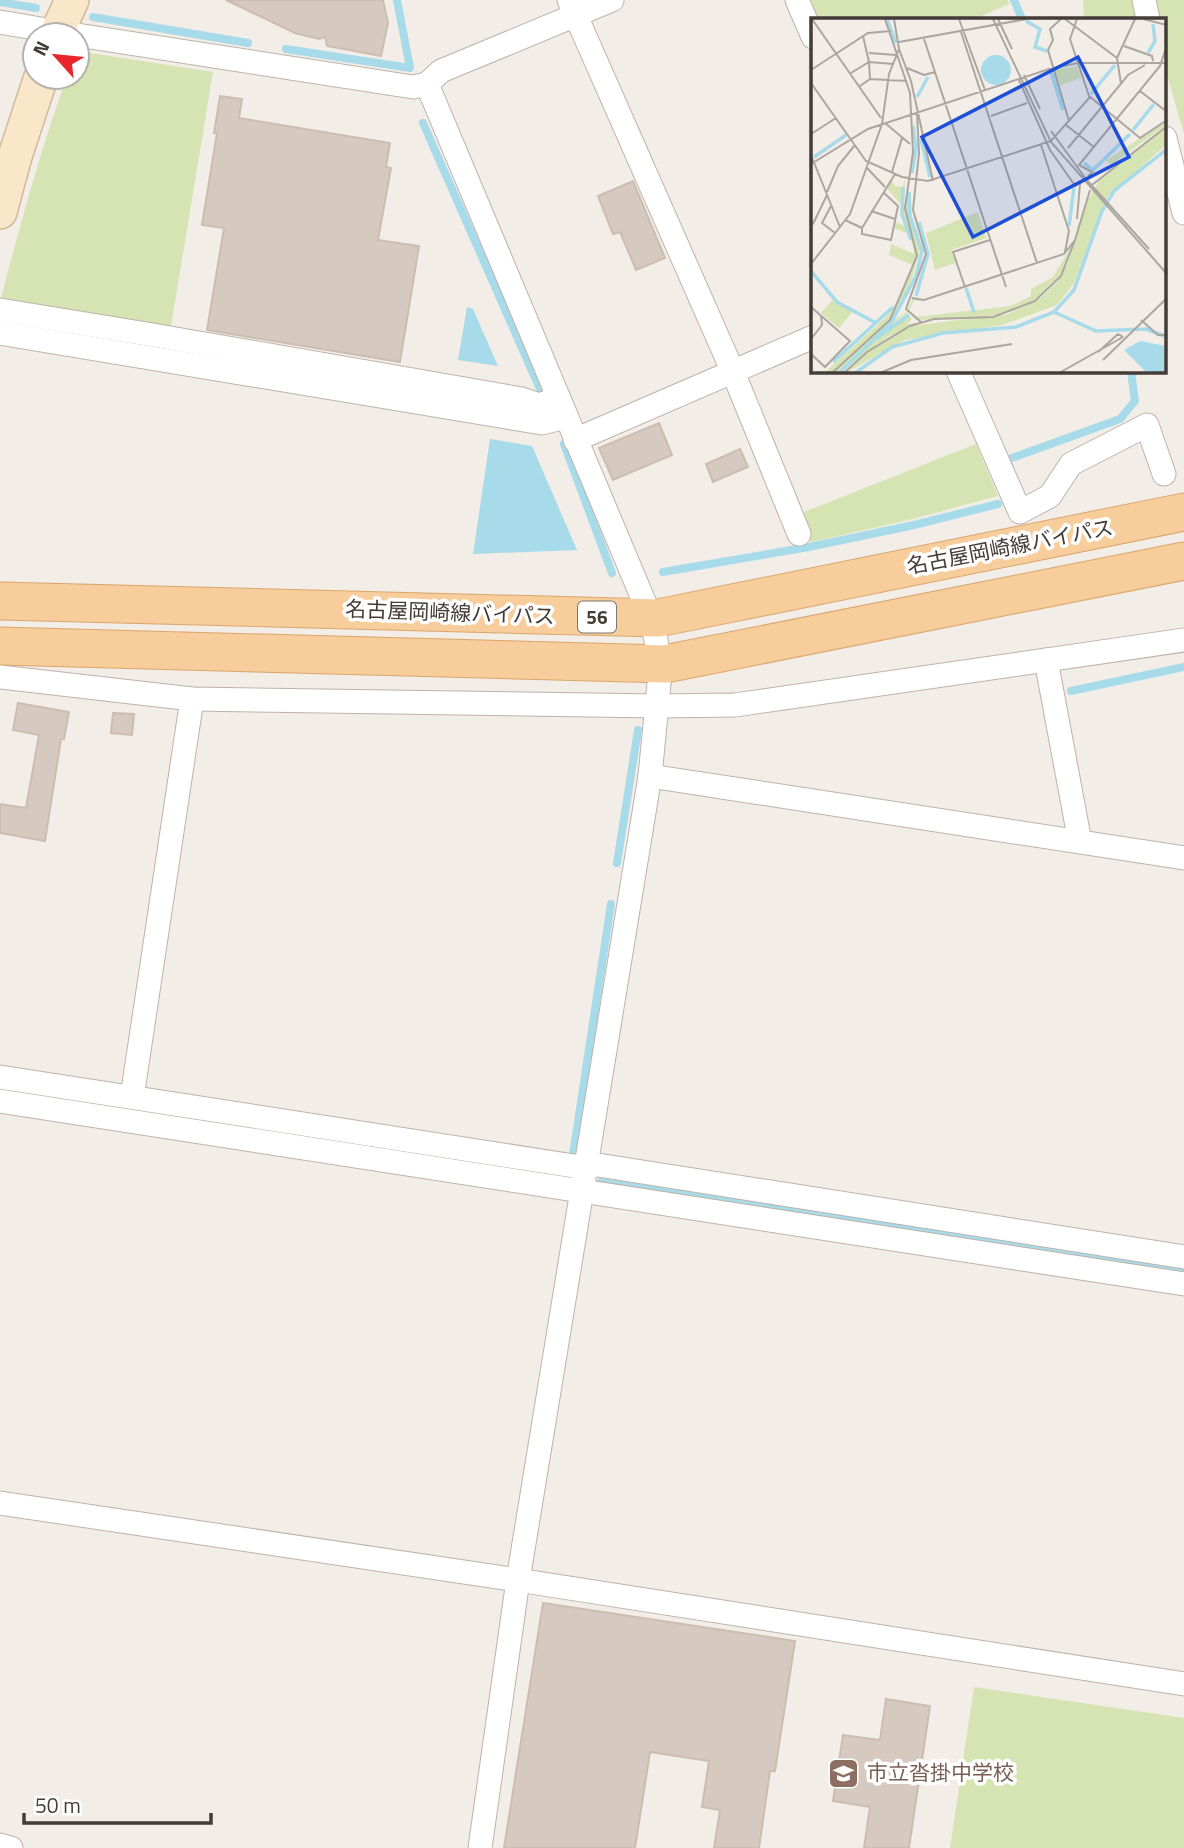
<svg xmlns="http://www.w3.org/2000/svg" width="1184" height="1848" font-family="'Titillium Web','Noto Sans JP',sans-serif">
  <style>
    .green { fill: #d6e3b2 }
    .water { fill: #a7dbea }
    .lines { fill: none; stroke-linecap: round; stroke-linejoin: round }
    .stream { stroke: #a7dbea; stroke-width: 8 }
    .building { fill: #d6c9c0; stroke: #cdbdb1; stroke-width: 2 }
    .minor-casing { stroke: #bdb3aa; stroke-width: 25 }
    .secondary-casing { stroke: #d1ba9c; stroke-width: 36 }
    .primary-casing { stroke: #daa66c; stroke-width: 39 }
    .minor { stroke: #fff; stroke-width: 23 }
    .secondary { stroke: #fae6c8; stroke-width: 33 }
    .primary { stroke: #f6cd9b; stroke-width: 37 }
    .labels { text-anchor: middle; stroke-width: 7; stroke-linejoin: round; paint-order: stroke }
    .shield { fill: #fff; stroke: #7c7672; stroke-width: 2 }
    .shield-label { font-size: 19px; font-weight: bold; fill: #443c36 }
    .street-label { font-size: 21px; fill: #443c36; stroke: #fff }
    .education-label { font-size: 21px; fill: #785e54; stroke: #fff; text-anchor: start }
    .inset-river { fill: none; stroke: #a7dbea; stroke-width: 3.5 }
    .inset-road { fill: none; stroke: #aca6a0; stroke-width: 2 }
    .view { fill: #1d4ed8; fill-opacity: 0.15; stroke: #1d4ed8; stroke-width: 3.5 }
    .inset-edge { fill: none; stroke: #443c36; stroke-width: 3.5 }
  </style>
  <rect width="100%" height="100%" fill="#f2ede7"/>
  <g class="green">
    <path d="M804 0H1008L1009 4 975 19H813Z"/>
    <path d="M1083 0H1134L1137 19H1084Z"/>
    <path d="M1152 0H1184V134L1165 68V19H1155Z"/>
    <path d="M77 51 213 72 170 332 0 302C20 226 40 151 67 77H77Z"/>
    <path d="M976 444 998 496 909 520 811 542 799 514Z"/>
    <path d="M974 1687 1184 1718V1848H950Z"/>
  </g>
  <g class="water">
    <path d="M467 307 473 309 498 366 458 360Z"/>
    <path d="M490 439 532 446 577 550 473 554Z"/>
  </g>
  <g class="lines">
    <g class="stream">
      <path d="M1014 0 1022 19"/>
      <path d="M0 2 36 8"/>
      <path d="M93 17 248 43"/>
      <path d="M286 49 410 68 397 0"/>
      <path d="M423 123 540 389"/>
      <path d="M564 444 612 573"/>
      <path d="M1010 467 1006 460 1120 419 1135 401 1131 371"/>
      <path d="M663 572 809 547 914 525 998 504"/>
      <path d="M1071 691 1184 667"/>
      <path d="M617 863 638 730"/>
      <path d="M573 1155 611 904"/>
      <path d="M491 1165 568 1177"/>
      <path d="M601 1182 1184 1271"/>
    </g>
  </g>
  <g class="building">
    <path d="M226 0H383L388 23 381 56 327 46 325 37 319 39 295 33Z"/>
    <path d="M220 96 242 99 239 118 390 143 386 167 391 168 378 240 419 246 400 362 207 330 224 228 202 225 217 133H214Z"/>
    <path d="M633 181 665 258 636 270 620 232 613 234 598 196Z"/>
    <path d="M659 423 672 455 613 480 599 448Z"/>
    <path d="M740 449 748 467 713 482 706 464Z"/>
    <path d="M18 703 69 712 64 739H61L45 841 0 833V804L26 808 39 735 13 730Z"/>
    <path d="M113 713 134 714 132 735 111 733Z"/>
    <path d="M543 1603 795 1641 775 1771H770L759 1848H714L720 1810 702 1807 709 1761 650 1752 635 1848H504Z"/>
    <path d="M886 1699 930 1706 909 1848H864L870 1807 833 1801 843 1735 880 1740Z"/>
  </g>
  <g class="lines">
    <defs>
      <g id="minor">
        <path d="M569 0 733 372 799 534"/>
        <path d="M797 0 813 37"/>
        <path d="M1144 0 1148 19"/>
        <path d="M0 22 70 34"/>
        <path d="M77 35 413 87 427 84 441 71 612 0"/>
        <path d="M427 84 651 618 661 663 650 776 518 1580 480 1848"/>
        <path d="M1165 138 1184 213"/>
        <path d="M0 310 153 335 522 399 539 405 558 398"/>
        <path d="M0 333 542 423 565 417"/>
        <path d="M958 371 1020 512 1050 496 1071 464 1147 425 1164 474"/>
        <path d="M575 440 813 337"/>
        <path d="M1046 660 1080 842"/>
        <path d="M0 677 192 699 657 706 735 705 1184 640"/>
        <path d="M650 776 1184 858"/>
        <path d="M0 1077 574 1166 598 1165 1184 1257"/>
        <path d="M132 1097 192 699"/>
        <path d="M0 1101 1184 1284"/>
        <path d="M0 1503 518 1580 1184 1684"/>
        <path d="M0 1845 11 1848"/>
      </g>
      <g id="secondary">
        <path d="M56 35 72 0"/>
        <path d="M0 212 15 156 41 77"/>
      </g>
      <g id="primary">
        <path d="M0 601 658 618 1184 512"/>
        <path d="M0 646 665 664 1184 561"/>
      </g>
    </defs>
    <use href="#minor" class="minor-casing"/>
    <use href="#secondary" class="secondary-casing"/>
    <use href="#primary" class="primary-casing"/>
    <use href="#minor" class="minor"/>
    <use href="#secondary" class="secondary"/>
    <use href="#primary" class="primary"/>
  </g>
  <defs>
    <symbol id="school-square" viewBox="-11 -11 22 22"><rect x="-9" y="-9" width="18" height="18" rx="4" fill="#8d6e63" stroke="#fff"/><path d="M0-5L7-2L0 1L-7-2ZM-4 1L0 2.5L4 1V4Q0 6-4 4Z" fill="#fff"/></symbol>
  </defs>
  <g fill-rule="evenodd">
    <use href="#school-square" x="826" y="1756" width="35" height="35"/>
  </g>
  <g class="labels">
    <rect class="shield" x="578" y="601.5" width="38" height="31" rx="5"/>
    <g class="shield-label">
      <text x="597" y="624">56</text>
    </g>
    <g class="street-label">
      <text transform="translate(1010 547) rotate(-11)" y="7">名古屋岡崎線バイパス</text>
      <text transform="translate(450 613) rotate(2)" y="7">名古屋岡崎線バイパス</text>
    </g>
    <g class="education-label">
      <text x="867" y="1780">市立沓掛中学校</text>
    </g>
  </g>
  <g transform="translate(811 18)">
    <rect width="355" height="355" fill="#f2ede7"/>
    <path d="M266 48 270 60 247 68 242 52ZM355 103V107L301 146 294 143ZM355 109V127L297 178 263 265 246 287 191 307 94 322 34 355 55 335 101 308 164 300 105 302 96 293 102 280 111 283 103 282 98 293 104 299 200 288 220 278V271L242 259 263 224 249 257 226 281 202 293 168 300 197 296 231 279 247 263 257 245 274 187 289 161ZM94 160 93 190 97 167V196L109 231 98 271 86 296 61 323 26 355H13L74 300 89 281 101 247 78 237 80 226 103 236V232L98 216 83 210 84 204 95 209 92 189 75 169 80 161 84 168 92 169ZM167 194 175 220 140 232 144 245 124 252 115 215ZM22 281 43 292 28 310 10 295ZM93 293 85 304 95 294 101 301 96 306 109 304 77 319 29 355Z" fill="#d6e3b2"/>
    <path d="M170 52a15 15 0 1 1 30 0a15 15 0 1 1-30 0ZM329 323 355 328V355H336L313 332Z" fill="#a7dbea"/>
    <path class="inset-river" d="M76 1 85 25M215 3 229 11 224 29 236 33M337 35 344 23 342 6M240 54 252 92M280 76 304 47M106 79 117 59M322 112 343 86M110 121 119 159M3 139 35 117M273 145 282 152 319 116M101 155 105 130 102 108M92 169 91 196 100 222M258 208 263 170M0 253 26 284 65 305M155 270 163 294M105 278 117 236 108 204M243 294 285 313 335 311 356 319M64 321 98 297M22 344 82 289M28 355 80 305 105 258 111 233 99 198 98 174M44 355 81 329 132 315 205 309 243 294 263 272 291 193 303 173 356 131"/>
    <path class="inset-road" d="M1 1 70 100M148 1 174 72M182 1 240 124 356 256M187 1 201 31M250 1 239 11 242 22 237 32 258 103M254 1 306 40M266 1 259 21 278 78 329 120 356 102M332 1 356 7M150 14 226 245M52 18 58 44M113 21 195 269M88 24 216 1M313 28 341 38 342 43M88 31 100 63 122 163M58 35 85 37M58 44 82 46M96 50 113 57 124 54M0 52 57 15 80 13M40 55 58 44 59 61 49 68M213 57 229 91M59 61 96 63M208 62 239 132 265 169M0 65 55 143 91 159 117 163 240 123 279 79M310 66 306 40 324 1M329 73 356 94M106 95 108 135 102 192 115 236 95 291 110 304M180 98 216 85M74 105 99 126M255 107 283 129M240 113 275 161 338 231M0 116 25 100M230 127 258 213 254 234M257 130 317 57 334 47M0 137 29 209M0 146 57 111 238 51 267 45H356M56 150 74 169M81 154 91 120M277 158 281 154 268 147 349 48 356 27M281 167 356 108M16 174 27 148 44 127M20 188 11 205 24 215M60 193 84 201M266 201 269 166M34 202 51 210V216L80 222 87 188 72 174M2 206 16 177M51 210 84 156M0 246 39 196 71 106 78 56 88 31 83 1M154 269 142 234 179 222M101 280 113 282 253 236 264 222 279 172M0 289 39 323 14 349 0 336M330 302 347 317H356M0 321 11 307 10 297M287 334 307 316 312 319M292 342 356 280M21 355 79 302 106 238 94 190 102 134 99 75 74 1M33 355 56 334 99 308 123 301 182 299 224 283 250 258 264 222M69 355 100 342 201 326M248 355 312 319"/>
    <path class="view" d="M267 39 318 139 162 219 111 119Z"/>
    <rect width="355" height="355" class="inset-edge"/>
  </g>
  <g transform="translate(56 56) rotate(297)"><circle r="33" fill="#ffffff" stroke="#b4b1af" stroke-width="2"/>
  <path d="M0-5L12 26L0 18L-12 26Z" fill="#e9262b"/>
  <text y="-10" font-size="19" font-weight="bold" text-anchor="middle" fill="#443c36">N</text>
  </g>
  <path d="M24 1813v10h187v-10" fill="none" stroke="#443c36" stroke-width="3.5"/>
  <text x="35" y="1813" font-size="21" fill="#443c36" stroke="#ffffff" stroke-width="5" paint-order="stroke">50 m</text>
</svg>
